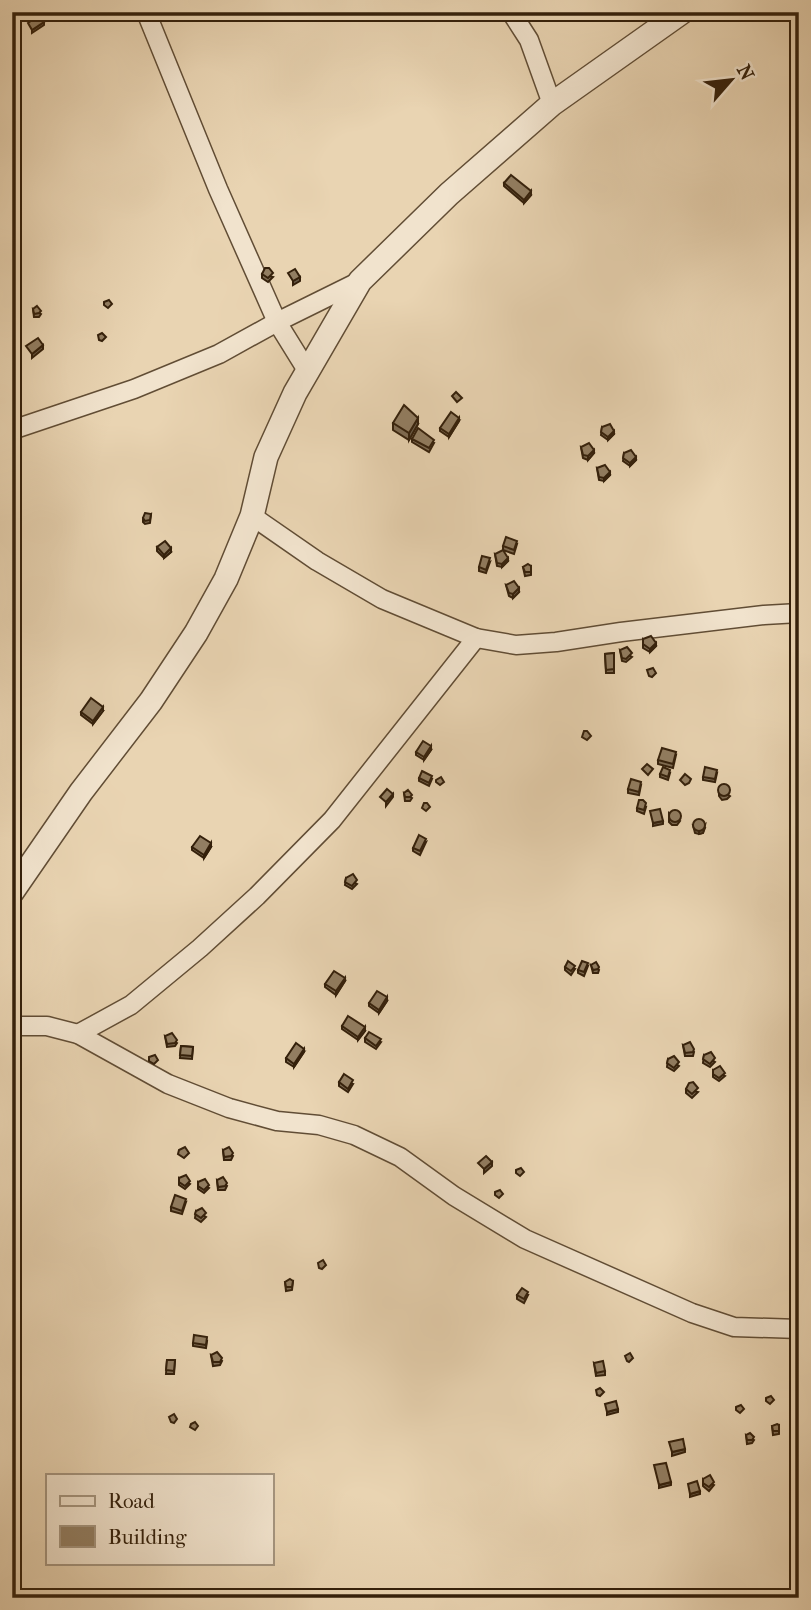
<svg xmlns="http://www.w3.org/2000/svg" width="811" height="1610" font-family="'IM FELL French Canon',serif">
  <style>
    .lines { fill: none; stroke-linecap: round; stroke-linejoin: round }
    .minor-casing { stroke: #614d35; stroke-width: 21 }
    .tertiary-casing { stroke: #614d35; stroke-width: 26 }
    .minor { stroke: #f1e3cd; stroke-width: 18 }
    .tertiary { stroke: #f1e3cd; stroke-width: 23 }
    .wall { fill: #7e6c54; stroke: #34200b; stroke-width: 2 }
    .shaded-wall { fill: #665845; stroke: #34200b; stroke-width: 2 }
    .building { fill: #927e62; stroke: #34200b; stroke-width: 2 }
  </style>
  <rect width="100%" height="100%" fill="#e9d4b2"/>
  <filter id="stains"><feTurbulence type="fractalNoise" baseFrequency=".00286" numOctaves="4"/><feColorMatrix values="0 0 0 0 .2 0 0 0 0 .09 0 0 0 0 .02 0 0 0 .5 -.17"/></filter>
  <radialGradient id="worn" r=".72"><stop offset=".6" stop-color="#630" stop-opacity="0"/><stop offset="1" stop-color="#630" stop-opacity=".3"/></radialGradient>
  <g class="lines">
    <defs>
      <g id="minor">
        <path d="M146 12 218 189 277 322 308 372"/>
        <path d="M511 12 529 40 552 104"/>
        <path d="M12 430 134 389 219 354 277 322 360 281"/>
        <path d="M252 516 317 561 382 599 476 638 516 645 556 642 621 632 764 615 799 613"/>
        <path d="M12 1026H47L78 1034 168 1084 229 1108 277 1121 319 1125 354 1135 400 1157 454 1196 525 1239 692 1313 734 1327 799 1329"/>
        <path d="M78 1034 131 1005 200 948 257 896 332 820 476 638"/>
      </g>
      <path id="tertiary" d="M12 892 81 792 151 701 196 633 226 579 252 516 266 457 295 393 360 281 449 194 552 104 682 12"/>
    </defs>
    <use href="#minor" class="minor-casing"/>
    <use href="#tertiary" class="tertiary-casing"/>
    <use href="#minor" class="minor"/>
    <use href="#tertiary" class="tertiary"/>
  </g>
  <g class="wall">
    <path d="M504 183 531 195 524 203 504 186Z"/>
    <path d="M262 274 273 277 268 282 262 278Z"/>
    <path d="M33 309 41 314 39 317H34Z"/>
    <path d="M459 421 449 437 440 431V428Z"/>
    <path d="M393 423 418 424 409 440 393 430Z"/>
    <path d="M602 427 614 434 608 440 601 435Z"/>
    <path d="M412 439 434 443 429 452 412 442Z"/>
    <path d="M581 447 594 453 588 460 583 458Z"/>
    <path d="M624 453 636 460 630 466 623 461Z"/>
    <path d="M597 468 610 475 604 481 599 480Z"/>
    <path d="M151 514 150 523 145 524 143 522V518Z"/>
    <path d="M517 544 514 554 503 550V546Z"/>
    <path d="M157 547 171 552 164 558 157 551Z"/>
    <path d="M495 554 508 561 502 567 497 566Z"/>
    <path d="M490 562 486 573 479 571V567Z"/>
    <path d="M531 566V575L525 576 523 567Z"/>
    <path d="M506 585 519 592 513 598 509 596Z"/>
    <path d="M643 639 656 646 650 652 643 648Z"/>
    <path d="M620 650 632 657 626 662 622 661Z"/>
    <path d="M614 653V673H606L605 654Z"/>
    <path d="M103 711 93 724 81 715V712Z"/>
    <path d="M431 750 424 760 416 755V752Z"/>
    <path d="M676 755 673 768 658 764V760Z"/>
    <path d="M670 773 668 780 660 777V774Z"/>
    <path d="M717 773 715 782 703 780V777Z"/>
    <path d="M419 778 432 779 429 786 419 781Z"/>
    <path d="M641 785 639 795 628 793V789Z"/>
    <path d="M719 788 730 796 727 799 722 800 719 796Z"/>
    <path d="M404 793 412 798 410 801H405Z"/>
    <path d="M646 807 644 814 637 811V808Z"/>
    <path d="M669 813 680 821 677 825H672L669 822Z"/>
    <path d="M693 825 705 828 703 833 699 834 695 833Z"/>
    <path d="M426 842 420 855 413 851V848Z"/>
    <path d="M192 847H211L204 858 192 850Z"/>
    <path d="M346 878 357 884 352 889 345 885Z"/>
    <path d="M591 965 599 970 598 973H593Z"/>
    <path d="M588 966 584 976 578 973V970Z"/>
    <path d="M565 967 575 969 571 975 565 970Z"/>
    <path d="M345 981 336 995 325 987V984Z"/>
    <path d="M387 1001 379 1013 369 1006V1003Z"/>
    <path d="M342 1026 365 1031 358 1040 342 1029Z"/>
    <path d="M165 1036 177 1043 175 1046 167 1047Z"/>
    <path d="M365 1038 381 1042 376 1049 365 1042Z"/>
    <path d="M683 1045 694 1052 693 1056H685Z"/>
    <path d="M181 1046 193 1047 192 1059 180 1058Z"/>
    <path d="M304 1052 294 1067 286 1062V1058Z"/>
    <path d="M704 1055 715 1062 710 1067 703 1063Z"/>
    <path d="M668 1059 679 1066 674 1071 667 1067Z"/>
    <path d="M713 1070 725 1076 719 1081 713 1077Z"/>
    <path d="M339 1082 353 1084 348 1092 339 1086Z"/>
    <path d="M686 1089 698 1092 692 1098 686 1093Z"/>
    <path d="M223 1150 233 1156 231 1160H224Z"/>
    <path d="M179 1178 190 1184 185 1189 179 1185Z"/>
    <path d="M217 1180 227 1186 225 1190H218Z"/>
    <path d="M198 1182 209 1188 204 1193 198 1189Z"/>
    <path d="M186 1202 182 1214 171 1211V1207Z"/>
    <path d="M196 1211 206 1217 201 1222 195 1218Z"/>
    <path d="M293 1281 292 1290 286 1291 285 1282Z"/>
    <path d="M517 1295H528L524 1303 517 1299Z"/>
    <path d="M207 1341 206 1348 193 1346V1343Z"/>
    <path d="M211 1355 222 1361 220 1365 213 1366Z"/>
    <path d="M167 1360H175L174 1374H166Z"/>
    <path d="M594 1363 605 1371V1375L596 1376Z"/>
    <path d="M779 1425V1434L773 1435 772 1426Z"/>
    <path d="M746 1435 754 1440 752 1443 747 1444Z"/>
    <path d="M703 1479 714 1485 709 1491 703 1486Z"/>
  </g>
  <g class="shaded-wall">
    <path d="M44 22V25L32 33V30Z"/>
    <path d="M531 191V195L524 203V200Z"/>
    <path d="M300 277V281L293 285V281Z"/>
    <path d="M43 345V349L32 358V354Z"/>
    <path d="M418 418V424L409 440V433Z"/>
    <path d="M459 418V421L449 437V434Z"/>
    <path d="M614 431V434L608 440V437Z"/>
    <path d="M594 450V453L588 460V456Z"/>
    <path d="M636 457V460L630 466V463Z"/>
    <path d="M610 472V475L604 481V478Z"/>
    <path d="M171 548V552L164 558V555Z"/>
    <path d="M508 558V561L502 567V564Z"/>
    <path d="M519 588V592L513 598V594Z"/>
    <path d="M656 643V646L650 652V649Z"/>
    <path d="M103 707V711L93 724V721Z"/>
    <path d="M431 746V750L424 760V757Z"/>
    <path d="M393 794V797L386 806V802Z"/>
    <path d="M663 821V824L653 826V823Z"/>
    <path d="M705 825 703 833 699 834V831Z"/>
    <path d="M211 843V847L204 858V855Z"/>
    <path d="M345 978V981L336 995V991Z"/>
    <path d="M387 997V1001L379 1013V1010Z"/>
    <path d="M365 1027V1031L358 1040V1037Z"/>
    <path d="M304 1049V1052L294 1067V1064Z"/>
    <path d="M492 1162V1166L484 1173V1169Z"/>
    <path d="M618 1409V1412L607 1415V1412Z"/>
    <path d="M685 1449V1452L672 1456V1452Z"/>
    <path d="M671 1482V1485L659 1488V1485Z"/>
    <path d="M700 1491V1494L690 1497V1494Z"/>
  </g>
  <g class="building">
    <path d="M18 12H23L25 15 21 20 16 16Z"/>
    <path d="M39 15 44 22 32 30 28 23Z"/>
    <path d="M511 175 531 191 524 200 504 183Z"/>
    <path d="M265 268H269L273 273 268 278 262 274Z"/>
    <path d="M295 269 300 277 293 281 288 273Z"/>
    <path d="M109 300 112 304 108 308 104 305V302Z"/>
    <path d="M37 306 41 311 39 313 34 314 33 309Z"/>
    <path d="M102 333 106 337 102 341 99 340 98 335Z"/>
    <path d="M38 338 43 345 32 354 26 346Z"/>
    <path d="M16 342 19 346 15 350 12 348V343Z"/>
    <path d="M456 392 462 398 457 402 452 396Z"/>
    <path d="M404 405 418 418 409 433 393 423Z"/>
    <path d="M451 412 459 418 449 434 440 428Z"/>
    <path d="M610 424 614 431 608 437 601 432 602 427Z"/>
    <path d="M418 428 434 440 429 448 412 439Z"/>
    <path d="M589 443 594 450 588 456 583 455 581 447Z"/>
    <path d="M631 450 636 457 630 463 623 458 624 453Z"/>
    <path d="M605 465 610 472 604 478 599 477 597 468Z"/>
    <path d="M145 513 151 514 150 520 145 521 143 518Z"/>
    <path d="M506 537 517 541 514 550 503 546Z"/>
    <path d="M165 541 171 548 164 555 157 547Z"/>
    <path d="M503 550 508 558 502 564 497 563 495 554Z"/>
    <path d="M482 556 490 558 486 570 479 567Z"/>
    <path d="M528 564 531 566V572H525L523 567Z"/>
    <path d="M514 581 519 588 513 594 509 593 506 585Z"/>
    <path d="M651 636 656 643 650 649 643 644V639Z"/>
    <path d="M627 647 632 653 626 659 622 658 620 650Z"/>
    <path d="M614 653V669L606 670 605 654Z"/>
    <path d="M653 668 656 673 652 677 649 676 647 670Z"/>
    <path d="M91 698 103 707 93 721 81 712Z"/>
    <path d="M584 731H587L591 736 587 740 582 737Z"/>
    <path d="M423 741 431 746 424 757 416 752Z"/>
    <path d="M662 748 676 752 673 764 658 760Z"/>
    <path d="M647 764 653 769 648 775 642 769Z"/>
    <path d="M663 767 670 770 668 777 660 774Z"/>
    <path d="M705 767 717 770 715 779 703 777Z"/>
    <path d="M422 771 432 776 429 783 419 778Z"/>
    <path d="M685 774 691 779 689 783 685 785 680 780Z"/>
    <path d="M441 777 444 782 440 785 436 782V780Z"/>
    <path d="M631 779 641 782 639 792 628 789Z"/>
    <circle cx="724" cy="790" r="6"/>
    <path d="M387 789 393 794 386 802 380 797Z"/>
    <path d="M408 790 412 795 410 797H405L404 793Z"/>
    <path d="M639 800H643L646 803 644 810 637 808Z"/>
    <path d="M424 803H427L430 807 426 811 422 808Z"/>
    <path d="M660 809 663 821 653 823 650 811Z"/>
    <circle cx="675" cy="816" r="6"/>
    <circle cx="699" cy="825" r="6"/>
    <path d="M419 835 426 839 420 851 413 848Z"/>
    <path d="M200 836 211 843 204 855 192 847Z"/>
    <path d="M353 874 357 880 352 886 345 882 346 878Z"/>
    <path d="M568 961 575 966 571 971 565 967Z"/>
    <path d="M582 961 588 963 584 972 578 970Z"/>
    <path d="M596 962 599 967 598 969 593 970 591 965Z"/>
    <path d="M334 971 345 978 336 991 325 984Z"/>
    <path d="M377 991 387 997 379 1010 369 1003Z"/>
    <path d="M348 1016 365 1027 358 1037 342 1026Z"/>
    <path d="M369 1032 381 1039 376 1046 365 1038Z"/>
    <path d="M172 1033 177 1040 175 1043 167 1044 165 1036Z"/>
    <path d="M690 1042 694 1049 693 1052 685 1053 683 1045Z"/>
    <path d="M296 1043 304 1049 294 1064 286 1058Z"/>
    <path d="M181 1046 193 1047 192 1056 180 1055Z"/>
    <path d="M711 1052 715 1058 710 1064 703 1059 704 1055Z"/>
    <path d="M155 1055 158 1060 154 1064 149 1061V1057Z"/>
    <path d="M674 1056 679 1062 674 1068 667 1063 668 1059Z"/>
    <path d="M720 1066 725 1073 719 1078 713 1074V1070Z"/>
    <path d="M344 1074 353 1080 348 1089 339 1082Z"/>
    <path d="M693 1082 698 1088 692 1094 686 1089 689 1083Z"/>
    <path d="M185 1147 189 1153 184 1158 178 1154 179 1150Z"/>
    <path d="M229 1147 233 1153 231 1156 224 1157 223 1150Z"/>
    <path d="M486 1156 492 1162 484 1169 478 1163Z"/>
    <path d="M521 1168 524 1172 520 1176 516 1173V1170Z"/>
    <path d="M186 1175 190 1181 185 1186 179 1182V1178Z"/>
    <path d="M223 1177 227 1183 225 1186 218 1187 217 1180Z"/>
    <path d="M205 1179 209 1185 204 1190 198 1186V1182Z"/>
    <path d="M500 1190 503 1194 499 1198 495 1195V1192Z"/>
    <path d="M175 1195 186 1199 182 1211 171 1207Z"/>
    <path d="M202 1208 206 1213 201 1218 195 1214 196 1211Z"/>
    <path d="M323 1260 326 1265 322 1269 319 1268 318 1263Z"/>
    <path d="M290 1279 293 1281 292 1287H286L285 1282Z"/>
    <path d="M522 1288 528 1292 524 1299 517 1295Z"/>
    <path d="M194 1335 207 1337 206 1345 193 1343Z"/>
    <path d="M217 1352 222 1358 220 1362H213L211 1355Z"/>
    <path d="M630 1353 633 1358 629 1362 627 1361 625 1356Z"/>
    <path d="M167 1360H175L174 1371 166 1370Z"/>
    <path d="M603 1361 605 1371 596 1373 594 1363Z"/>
    <path d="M600 1388 604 1392 600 1396 597 1395 596 1390Z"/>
    <path d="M771 1396 774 1400 770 1404 766 1401V1398Z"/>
    <path d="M616 1401 618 1409 607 1412 605 1404Z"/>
    <path d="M741 1405 744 1409 740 1413 736 1410V1407Z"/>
    <path d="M174 1414 177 1419 174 1423 171 1422 169 1417Z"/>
    <path d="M195 1422 198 1426 195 1430 190 1427 191 1424Z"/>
    <path d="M777 1424 779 1425V1431H773L772 1426Z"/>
    <path d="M750 1433 754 1437 752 1440H747L746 1435Z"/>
    <path d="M683 1439 685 1449 672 1452 669 1442Z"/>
    <path d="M666 1463 671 1482 659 1485 654 1465Z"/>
    <path d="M710 1475 714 1482 709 1487 703 1483V1479Z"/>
    <path d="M697 1481 700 1491 690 1494 688 1484Z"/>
  </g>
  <rect width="811" height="1610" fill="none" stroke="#e9d4b2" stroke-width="42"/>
  <rect x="14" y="14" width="783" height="1582" fill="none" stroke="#34200b" stroke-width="3.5"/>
  <rect x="21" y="21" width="769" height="1568" fill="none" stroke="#34200b" stroke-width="2"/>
  <rect x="46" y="1474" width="228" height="91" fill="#f1e3cd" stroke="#a5957f" stroke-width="2"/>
  <rect x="60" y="1496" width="35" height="10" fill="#f1e3cd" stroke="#a5957f" stroke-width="2"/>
  <text x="108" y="1508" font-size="21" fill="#34200b">Road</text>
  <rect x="60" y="1526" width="35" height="21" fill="#927e62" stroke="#a5957f" stroke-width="2"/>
  <text x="108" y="1544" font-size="21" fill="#34200b">Building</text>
  <g transform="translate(731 80) rotate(62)" stroke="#f1e3cd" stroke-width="5" paint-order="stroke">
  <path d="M0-5L12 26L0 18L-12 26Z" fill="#34200b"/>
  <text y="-10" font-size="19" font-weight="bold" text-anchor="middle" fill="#34200b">N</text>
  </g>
  <rect width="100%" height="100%" filter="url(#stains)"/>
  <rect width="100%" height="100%" fill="url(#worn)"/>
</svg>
